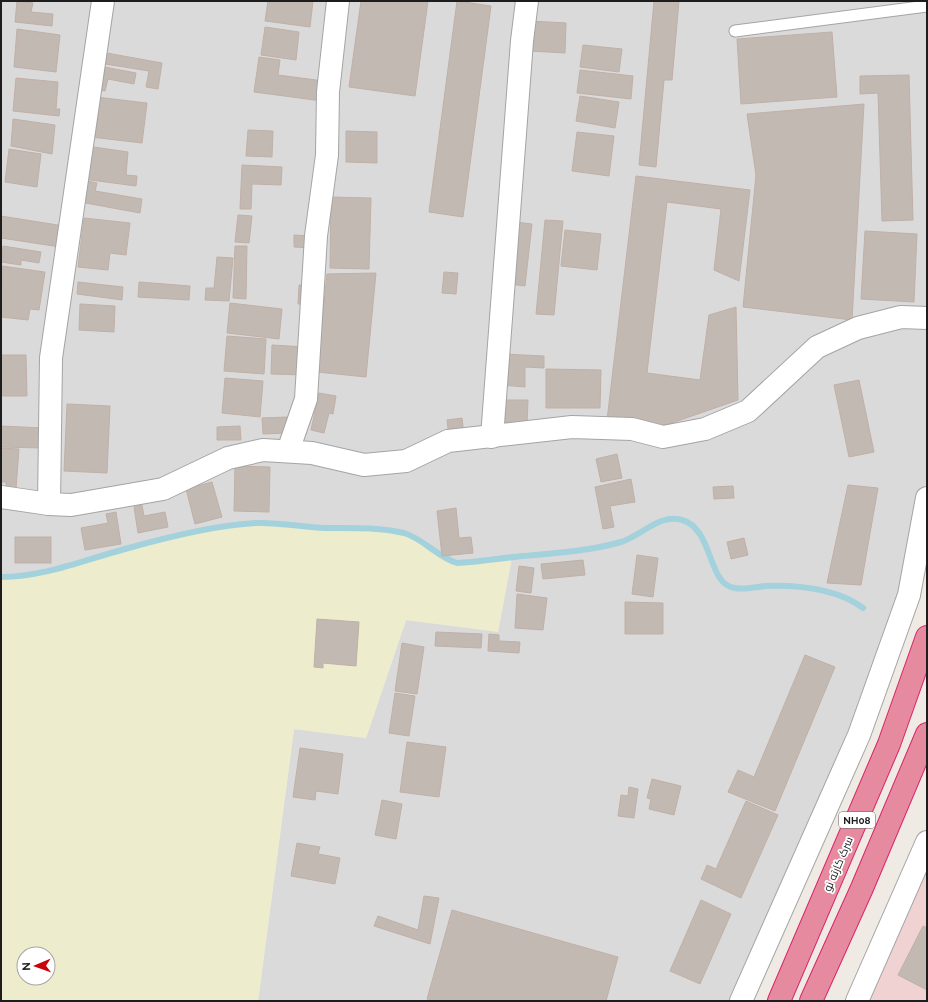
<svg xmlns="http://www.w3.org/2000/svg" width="928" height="1002" font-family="Raleway,Cairo,sans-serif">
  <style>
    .residential { fill: #dbdada }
    .commercial { fill: #f0d2d2 }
    .farmland { fill: #ededce; fill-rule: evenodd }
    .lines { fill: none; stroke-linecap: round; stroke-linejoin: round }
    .stream { stroke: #a3d2dc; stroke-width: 6 }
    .building { fill: #c3b9b3; stroke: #c0b0a6 }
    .lane-casing { stroke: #a4a4a4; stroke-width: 13 }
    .street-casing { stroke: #a4a4a4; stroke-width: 24 }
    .highway-casing { stroke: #d9246b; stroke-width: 24 }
    .lane { stroke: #fff; stroke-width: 11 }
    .street { stroke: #fff; stroke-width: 22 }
    .highway { stroke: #e68aa0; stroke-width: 22 }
    .labels { text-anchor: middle; stroke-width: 3.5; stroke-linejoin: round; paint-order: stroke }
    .shield { fill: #fff; stroke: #616161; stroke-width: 1 }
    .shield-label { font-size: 10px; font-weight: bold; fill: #1d1d1d }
    .street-label { font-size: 11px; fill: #1d1d1d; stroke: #fff }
  </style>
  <rect width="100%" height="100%" fill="#efeae3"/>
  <path class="residential" d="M1 1H927V498L909 595 741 1001H258L294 729 366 738 406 620 498 631 512 557 457 563 445 559 435 552 306 527 257 523 228 525 126 549 43 573 21 577H1Z"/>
  <path class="commercial" d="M927 839V1001H861Z"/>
  <path class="farmland" d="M257 523 306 527 376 529 404 533 411 536 445 559 457 563 512 557 498 632 406 620 366 738 294 729 258 1001H1V577H21L43 573 126 549 228 525ZM24 954H48V978H24Z"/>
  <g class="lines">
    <path class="stream" d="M1 577C44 577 84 560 125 549 164 538 215 525 256 523 278 522 302 527 325 528 351 528 379 527 404 533 424 539 437 557 457 563 479 562 501 558 523 556 556 553 589 551 621 542 641 536 660 513 682 520 714 529 707 585 735 588 744 590 755 587 765 586 798 585 836 588 863 608"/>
  </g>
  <g class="building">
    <path d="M17 1 33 3 31 12 53 14 52 26 15 22Z"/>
    <path d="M268 1H313L310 27 265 21Z"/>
    <path d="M361 1H428L415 96 349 87Z"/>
    <path d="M457 1 491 6 463 217 429 212Z"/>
    <path d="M654 1H679L672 80H664L656 167 639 165Z"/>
    <path d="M531 21 566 23 565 53 530 51Z"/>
    <path d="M265 27 299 32 296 60 261 55Z"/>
    <path d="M17 29 60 35 56 72 14 67Z"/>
    <path d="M832 32 837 97 741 104 737 39Z"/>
    <path d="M583 45 622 49 619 72 580 67Z"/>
    <path d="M101 52 162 63 158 89 146 87 149 71 99 63Z"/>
    <path d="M259 57 280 60 278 75 324 81 322 101 254 92Z"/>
    <path d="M99 66 136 73 134 84 108 79 105 91 95 89Z"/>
    <path d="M580 70 633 76 631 99 577 93Z"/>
    <path d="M909 75 913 220 882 221 878 93 860 94V76Z"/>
    <path d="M16 78 58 82 56 109H60L59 116 13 111Z"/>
    <path d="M580 96 619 102 615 128 576 121Z"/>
    <path d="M96 97 147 103 142 143 91 137Z"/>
    <path d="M864 104 852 320 743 307 756 175 747 114Z"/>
    <path d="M13 119 55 125 52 154 11 146Z"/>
    <path d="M248 130 273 131 272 157 246 156Z"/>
    <path d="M346 131 377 132V163L346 162Z"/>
    <path d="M577 132 614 136 609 176 572 171Z"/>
    <path d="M87 146 128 152 126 175 137 176 136 186 83 179Z"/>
    <path d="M9 149 41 154 37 187 5 182Z"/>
    <path d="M242 165 282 167 281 185 252 184 251 209H240Z"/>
    <path d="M636 176 750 190 739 281 714 270 721 209 667 202 647 373 700 380 709 315 736 307 738 400 663 426 607 420Z"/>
    <path d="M83 180 97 183 95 191 142 199 140 213 80 202Z"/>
    <path d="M331 197 371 198 369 269 330 268Z"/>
    <path d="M238 215 252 216 249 243 235 242Z"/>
    <path d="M1 216 64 226 60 247 1 238Z"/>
    <path d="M84 218 130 223 126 255 110 253 108 270 78 267Z"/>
    <path d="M545 220 563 221 554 315 536 314Z"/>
    <path d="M515 222 532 224 525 286 509 284Z"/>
    <path d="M565 230 601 234 597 270 561 266Z"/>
    <path d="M865 231 917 234 914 302 861 299Z"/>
    <path d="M294 235 313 236 312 248 294 247Z"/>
    <path d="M3 246 41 252 39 263 21 260V265L1 262Z"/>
    <path d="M235 246H247L246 299 233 298Z"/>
    <path d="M217 257 233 258 229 301 205 300 206 288H214Z"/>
    <path d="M2 266 45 272 39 310 30 309 28 320 1 317Z"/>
    <path d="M444 272 458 273 456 294 442 293Z"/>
    <path d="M376 273 366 377 317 372 327 274Z"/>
    <path d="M78 282 123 287 122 300 77 294Z"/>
    <path d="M139 282 190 286 189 300 138 297Z"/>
    <path d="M299 285H309L308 304H298Z"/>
    <path d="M230 303 282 309 279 339 227 333Z"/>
    <path d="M80 304 115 306 114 332 79 330Z"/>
    <path d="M227 336 266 339 264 374 224 371Z"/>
    <path d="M272 345 305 347 304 375 271 374Z"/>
    <path d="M503 354 544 356V368L525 367V387L501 385Z"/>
    <path d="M1 355H26L27 396H1Z"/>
    <path d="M546 369 601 370 600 408H546Z"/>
    <path d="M225 378 263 381 260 417 222 413Z"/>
    <path d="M859 380 874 452 849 457 834 385Z"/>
    <path d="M319 393 336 396 333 414 329 413 324 433 311 430Z"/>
    <path d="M497 400H528L527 424 496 423Z"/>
    <path d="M67 404 110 406 107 473 64 471Z"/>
    <path d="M287 417V433L263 434 262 418Z"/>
    <path d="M462 418 464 435 449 437 447 420Z"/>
    <path d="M1 426 44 428 43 448 1 447Z"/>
    <path d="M240 426 241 440H217V427Z"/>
    <path d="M1 448 19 449 16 488 6 487V482H1Z"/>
    <path d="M617 454 622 478 601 482 596 459Z"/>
    <path d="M235 466 270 467 269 512 234 511Z"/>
    <path d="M631 479 635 502 610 506 614 527 603 529 595 487Z"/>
    <path d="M212 482 222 517 195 524 186 489Z"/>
    <path d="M848 485 878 488 861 585 827 583Z"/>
    <path d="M733 486 734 498 714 499 713 487Z"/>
    <path d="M142 505 144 516 165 512 168 527 138 533 134 507Z"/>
    <path d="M456 508 459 538 471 537 473 553 442 556 437 511Z"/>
    <path d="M116 512 121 544 85 550 81 528 108 523 106 514Z"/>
    <rect x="15" y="537" width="36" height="26"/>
    <path d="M744 538 748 555 731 559 727 542Z"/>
    <path d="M637 555 658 558 653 597 632 594Z"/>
    <path d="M583 560 585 575 543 579 541 564Z"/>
    <path d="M519 566 534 568 531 593 516 591Z"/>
    <path d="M517 594 547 598 543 630 515 628Z"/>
    <path d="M625 602 663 603V634H625Z"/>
    <path d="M317 619 359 622 356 666 323 663V668L314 667Z"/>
    <path d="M436 632 482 634 481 648 435 646Z"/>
    <path d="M489 634 499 635V641L520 642 519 653 488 651Z"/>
    <path d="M402 643 424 647 417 694 395 691Z"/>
    <path d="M805 655 835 667 775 811 728 792 738 770 754 777Z"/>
    <path d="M395 693 415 696 409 736 389 733Z"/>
    <path d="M407 742 446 747 439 797 400 792Z"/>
    <path d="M300 748 343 754 338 794 316 791 315 800 293 797Z"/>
    <path d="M652 779 681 786 674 815 649 809 651 799 647 798Z"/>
    <path d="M629 787 638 789 634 818 618 816 621 795 628 796Z"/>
    <path d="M382 800 402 804 396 839 375 835Z"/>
    <path d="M746 801 778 815 741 898 701 879 707 865 716 869Z"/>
    <path d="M297 843 320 847 318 854 340 858 335 884 291 876Z"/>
    <path d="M424 896 439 898 430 944 374 926 378 916 418 930Z"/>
    <path d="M701 900 731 914 700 984 670 971Z"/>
    <path d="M452 910 618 957 606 1001H433L427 999Z"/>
    <path d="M923 926 927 928V990L898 975Z"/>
  </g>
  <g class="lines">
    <defs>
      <path id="lane" d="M735 31 927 6"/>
      <g id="street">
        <path d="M492 437 522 41 527 1"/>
        <path d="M288 451 306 399 316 236 327 155 328 92 338 1"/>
        <path d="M1 497 49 504 71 505 163 489 228 458 263 450 312 453 364 465 406 461 448 441 572 427 632 429 663 437 705 429 748 411 817 347 858 328 901 317 927 318"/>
        <path d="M49 504 51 358 103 1"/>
        <path d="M741 1001 859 735 909 595 927 498"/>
        <path d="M857 1001 927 842"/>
      </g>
      <g id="highway">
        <path d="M779 1001 889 744 927 637"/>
        <path d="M811 1001 862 888 927 734"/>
      </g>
    </defs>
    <use href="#lane" class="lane-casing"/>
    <use href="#street" class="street-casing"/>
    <use href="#highway" class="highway-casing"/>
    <use href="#lane" class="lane"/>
    <use href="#street" class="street"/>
    <use href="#highway" class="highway"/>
  </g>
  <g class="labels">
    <rect class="shield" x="839" y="812" width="36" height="16" rx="3"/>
    <g class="shield-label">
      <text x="857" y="824">NH08</text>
    </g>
    <g class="street-label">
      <text transform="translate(838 864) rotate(-67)" y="4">سرک کارته نو</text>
    </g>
  </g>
  <rect width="928" height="1002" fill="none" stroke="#1d1d1d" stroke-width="4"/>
  <g transform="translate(36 966) rotate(268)"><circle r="19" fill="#ffffff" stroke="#a5a5a5"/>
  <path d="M0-3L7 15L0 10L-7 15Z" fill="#ca000a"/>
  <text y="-6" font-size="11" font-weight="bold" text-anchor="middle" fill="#1d1d1d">N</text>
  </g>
</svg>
